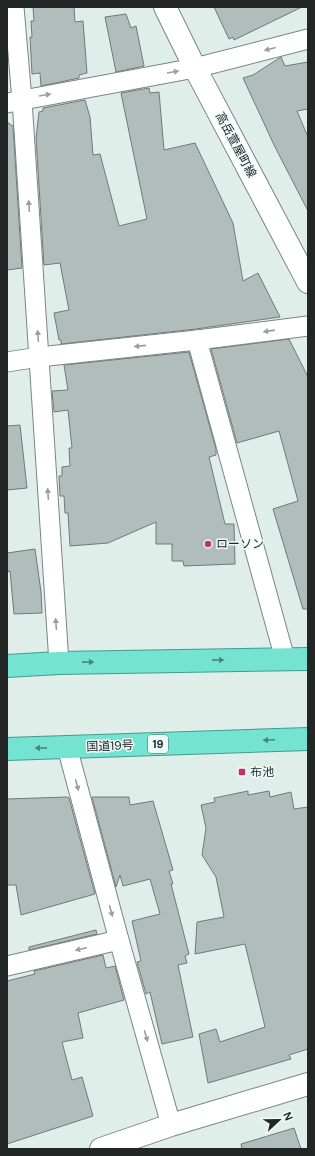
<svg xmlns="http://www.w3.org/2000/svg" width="315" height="1156" font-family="'DM Sans','Noto Sans JP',sans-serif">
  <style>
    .building { fill: #b0bdba; stroke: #6e7b78 }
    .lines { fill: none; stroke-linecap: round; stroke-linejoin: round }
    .minor-casing { stroke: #7a8684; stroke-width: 21 }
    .tertiary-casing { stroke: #7a8684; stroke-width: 24 }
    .trunk-casing { stroke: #419d8e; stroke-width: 24 }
    .minor { stroke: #fff; stroke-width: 19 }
    .tertiary { stroke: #fff; stroke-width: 22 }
    .trunk { stroke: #74e3d2; stroke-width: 22 }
    .oneway { fill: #9c9e9d }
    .oneway2 { fill: #4b857c }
    .poi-dot { fill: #be336a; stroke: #edfbf8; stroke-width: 1.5 }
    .labels { text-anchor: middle; stroke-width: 3; stroke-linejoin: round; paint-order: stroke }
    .shield { fill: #edfbf8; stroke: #5f6765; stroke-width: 1 }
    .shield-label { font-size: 11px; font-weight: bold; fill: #222726 }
    .street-label { font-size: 12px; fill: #222726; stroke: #edfbf8 }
    .poi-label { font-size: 12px; fill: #222726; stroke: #edfbf8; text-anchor: start }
  </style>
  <rect width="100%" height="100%" fill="#e0eeea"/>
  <g class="building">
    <path d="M33 7H74L75 22 83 21 87 73 79 75V78L41 86 40 73 32 74 30 37H32L31 21H34Z"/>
    <path d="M214 7H302L234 40 233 37 229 39Z"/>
    <path d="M126 14 131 28 136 26 144 66 116 72 105 17Z"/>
    <path d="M281 57 285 66 308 62V109L297 111 308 137V211L275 147 243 78 253 75Z"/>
    <path d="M149 88 150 93 159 92 164 150 195 143 233 223 243 281 258 273 280 317 196 329 61 344V340H59L54 313 69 310 60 263 44 265 36 138 39 112 43 111V108L85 100 90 117 93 155 100 154 119 226 147 219 121 93Z"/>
    <path d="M7 122 13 126 22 268 7 270Z"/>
    <path d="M289 339 308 377V609H303L273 509 298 501 279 431 237 443 211 349Z"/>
    <path d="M189 352 216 449V455L209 457 225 524H234L235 564 184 566 183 561H172V544H156V522L108 543 70 546 68 513H65L64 496H60L59 476H62V467L70 466 69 448H72L68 410 54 412 52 391 68 390 64 365Z"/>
    <path d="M20 425 27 488 7 490V426Z"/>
    <path d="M35 549 41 592 42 613 14 614 10 571 7 572V553Z"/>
    <path d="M248 791V795L269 791 270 797 291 792 294 809 308 807V1049L289 1055 291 1059 208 1083 199 1034 216 1029 220 1042 265 1027 245 944 195 954 197 922 224 917 216 877 202 855 206 828 201 805 215 802 214 798Z"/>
    <path d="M67 797 69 798 95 894 21 915 16 885H7V799Z"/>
    <path d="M92 797H129L130 805 153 801 173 870 169 871 173 884H171L189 954 185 956 187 963 178 965 193 1037 162 1044 150 992 146 994 137 962 141 961 132 921 160 914 150 879 123 886 120 875 116 887Z"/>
    <path d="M96 930 97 934 29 950V947Z"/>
    <path d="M103 955 106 968 115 966 124 1000 78 1013 83 1038 62 1042 72 1080 82 1077 93 1116 7 1144V981L35 974 34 971Z"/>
    <path d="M294 1128 301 1149H242L241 1144Z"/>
  </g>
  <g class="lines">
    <defs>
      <g id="minor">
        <path d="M14 7 22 100 59 663"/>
        <path d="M7 103 195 68 308 39"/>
        <path d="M197 340 285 659"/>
        <path d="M7 362 39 357 197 340 308 326"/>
        <path d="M67 747 119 940 171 1125"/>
        <path d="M7 966 119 940"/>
      </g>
      <g id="tertiary">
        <path d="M165 7 195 68 308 282"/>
        <path d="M101 1149 171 1125 308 1084"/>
      </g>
      <g id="trunk">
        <path d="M7 666 59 663 308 659"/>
        <path d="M7 749 308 739"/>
      </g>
    </defs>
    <use href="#minor" class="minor-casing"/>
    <use href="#tertiary" class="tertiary-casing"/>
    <use href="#trunk" class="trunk-casing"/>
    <use href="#minor" class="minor"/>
    <use href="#tertiary" class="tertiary"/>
    <use href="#trunk" class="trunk"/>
  </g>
  <defs><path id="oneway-solid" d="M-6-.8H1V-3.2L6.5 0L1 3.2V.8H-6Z"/></defs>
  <g class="oneway">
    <use href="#oneway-solid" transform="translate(270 49) rotate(166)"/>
    <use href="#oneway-solid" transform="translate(173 72) rotate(-10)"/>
    <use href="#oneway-solid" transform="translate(45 95) rotate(-10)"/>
    <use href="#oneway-solid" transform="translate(29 206) rotate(-94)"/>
    <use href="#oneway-solid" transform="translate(269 331) rotate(172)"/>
    <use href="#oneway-solid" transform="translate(38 336) rotate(-94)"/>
    <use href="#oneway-solid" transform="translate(140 346) rotate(174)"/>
    <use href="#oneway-solid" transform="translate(48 494) rotate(-94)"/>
    <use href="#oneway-solid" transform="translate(56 624) rotate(-94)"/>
    <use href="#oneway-solid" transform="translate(77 785) rotate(75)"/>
    <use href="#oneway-solid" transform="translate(111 911) rotate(75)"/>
    <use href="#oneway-solid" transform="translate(81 949) rotate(167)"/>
    <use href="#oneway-solid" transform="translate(146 1036) rotate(74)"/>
  </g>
  <g class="oneway2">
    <use href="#oneway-solid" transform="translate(218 660) rotate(-1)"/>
    <use href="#oneway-solid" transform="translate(88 662) rotate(-1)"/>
    <use href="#oneway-solid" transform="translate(269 740) rotate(178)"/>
    <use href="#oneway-solid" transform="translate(41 748) rotate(179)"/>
  </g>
  <g class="poi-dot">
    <circle cx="208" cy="544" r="4"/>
    <rect x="238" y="768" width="8" height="8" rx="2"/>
  </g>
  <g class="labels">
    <rect class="shield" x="148" y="735" width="20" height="18" rx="3"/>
    <g class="shield-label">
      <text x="158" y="748">19</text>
    </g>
    <g class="street-label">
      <text transform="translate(236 145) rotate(62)" y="4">高岳萱屋町線</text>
      <text transform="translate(110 746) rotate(-2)" y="4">国道19号</text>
    </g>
    <g class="poi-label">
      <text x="216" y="548">ローソン</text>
      <text x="250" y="776">布池</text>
    </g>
  </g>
  <rect width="315" height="1156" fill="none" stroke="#222726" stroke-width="16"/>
  <g transform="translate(279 1120) rotate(68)" stroke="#edfbf8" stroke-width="3" paint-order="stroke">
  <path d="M0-3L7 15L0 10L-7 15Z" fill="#222726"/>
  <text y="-6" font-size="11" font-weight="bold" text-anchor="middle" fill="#222726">N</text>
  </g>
</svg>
